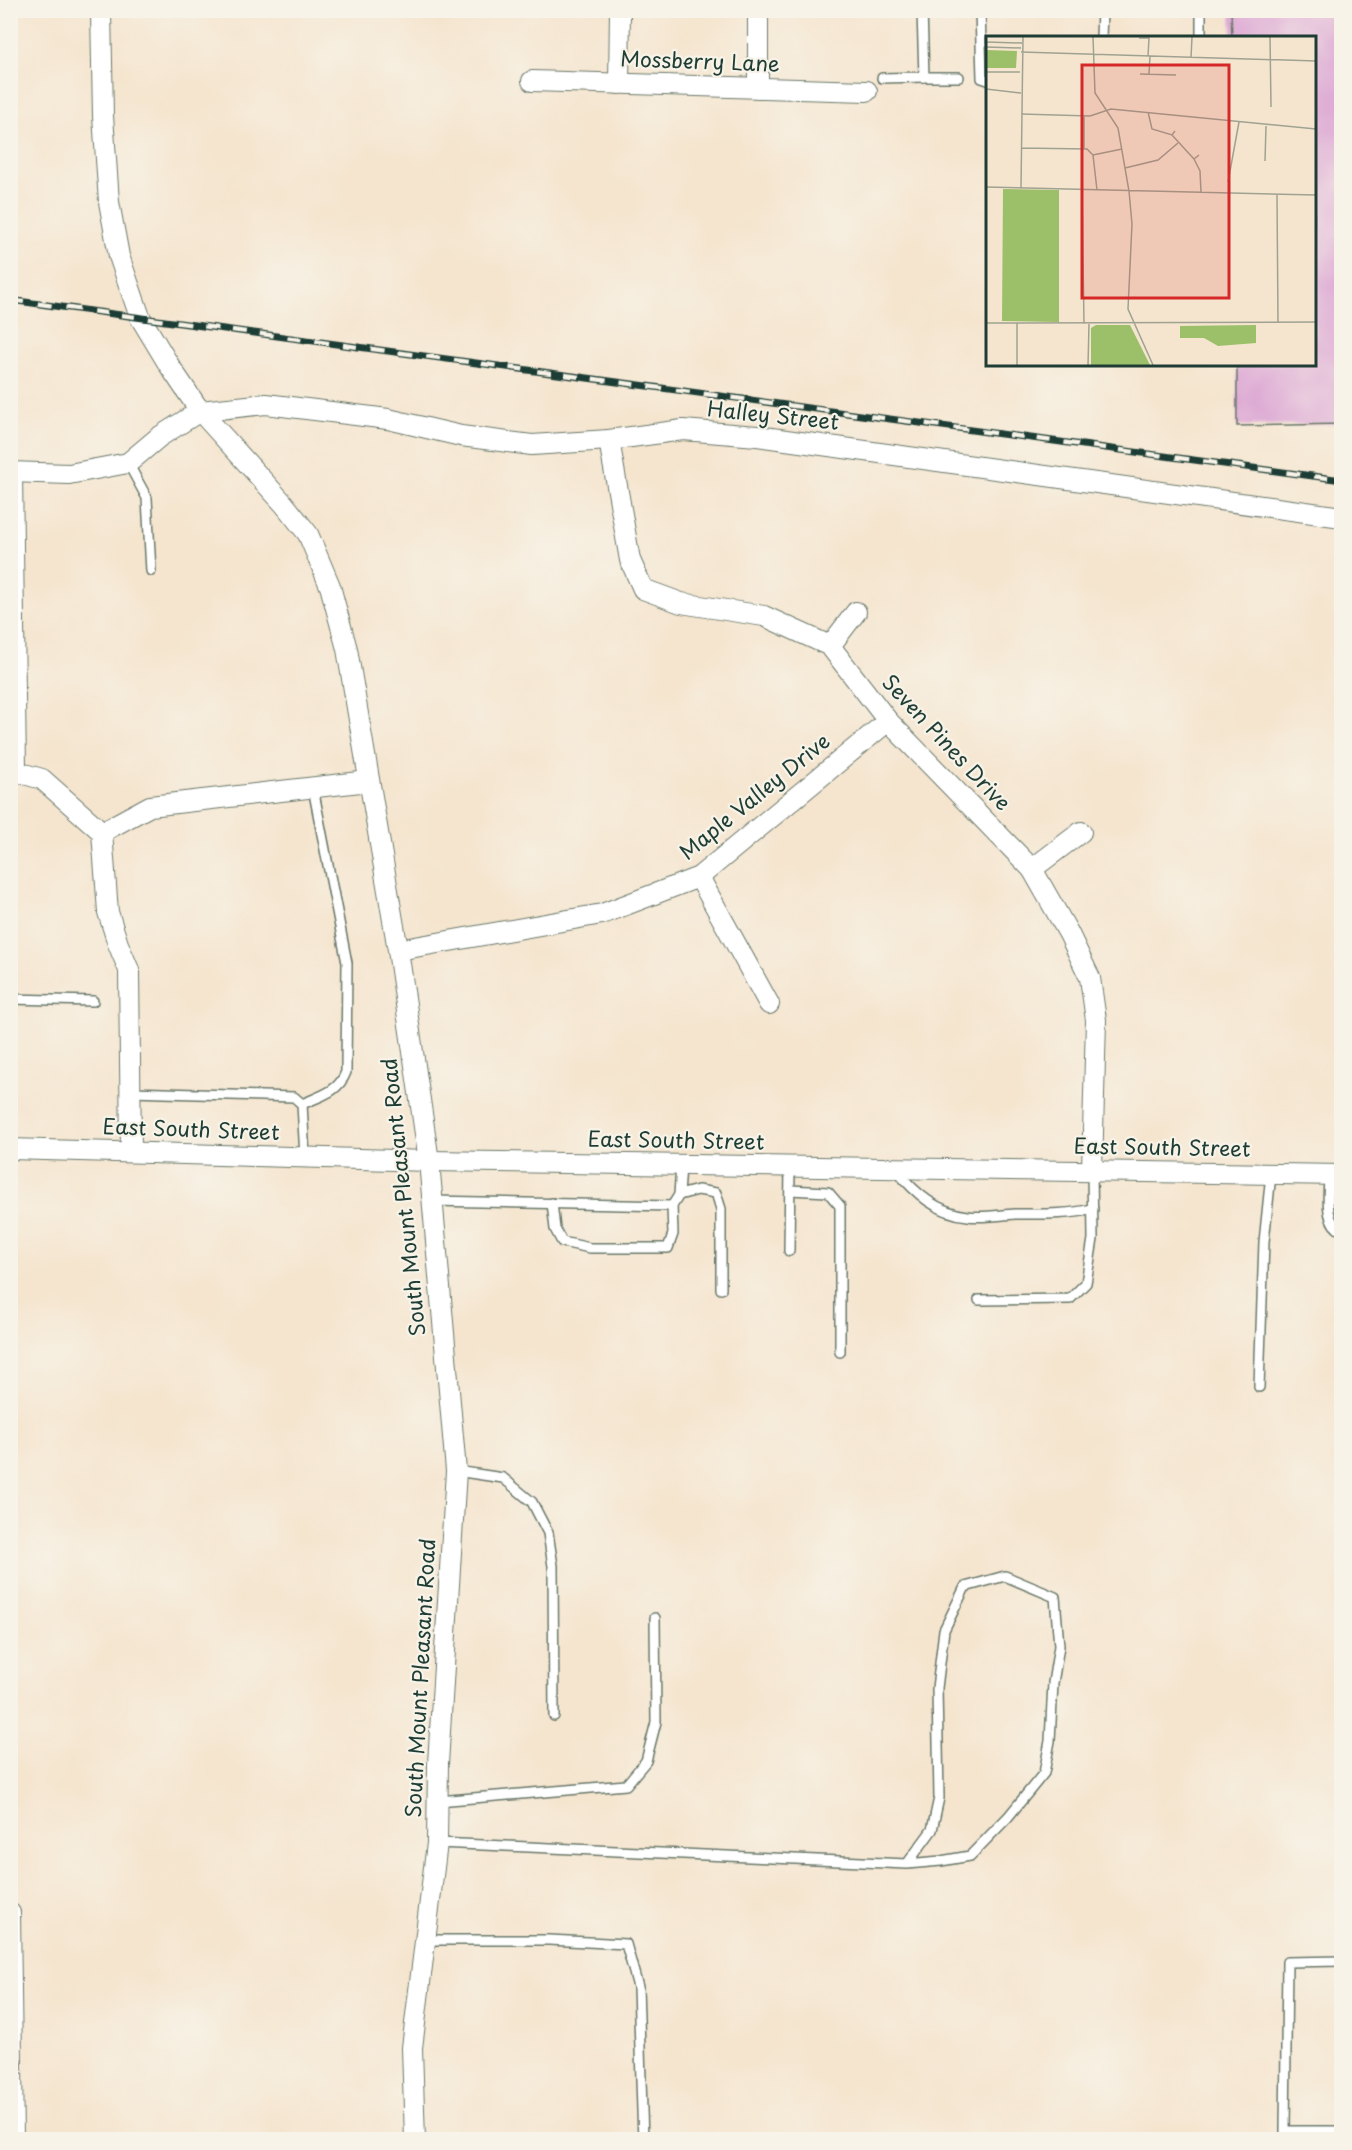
<svg xmlns="http://www.w3.org/2000/svg" width="1352" height="2150" font-family="'Playpen Sans',sans-serif">
  <style>
    .building { fill: #dba4d3 }
    .lines { fill: none; stroke-linecap: round; stroke-linejoin: round }
    .service-casing { stroke: #6a786a; stroke-width: 12 }
    .minor-casing { stroke: #6a786a; stroke-width: 22 }
    .service { stroke: #fff; stroke-width: 9 }
    .minor { stroke: #fff; stroke-width: 20 }
    .rail-casing { stroke: #1f3d34; stroke-width: 7 }
    .rail { stroke: #f7f3e8; stroke-width: 4.5; stroke-dasharray: 14; stroke-linecap: butt }
    .labels { text-anchor: middle; stroke-width: 4.5; stroke-linejoin: round; paint-order: stroke }
    .street-label { font-size: 21px; fill: #1f3d34; stroke: #f7f3e8 }
    .inset-road { fill: none; stroke: #9fa291; stroke-width: 1.5 }
    .view { fill: #d62828; fill-opacity: 0.15; stroke: #d62828; stroke-width: 3 }
    .inset-edge { fill: none; stroke: #1f3d34; stroke-width: 3 }
  </style>
  <rect width="100%" height="100%" fill="#f7f3e8"/>
  <filter id="ink" filterUnits="userSpaceOnUse"><feTurbulence type="fractalNoise" baseFrequency=".0167" numOctaves="2"/><feDisplacementMap in="SourceGraphic" scale="12" xChannelSelector="R" yChannelSelector="G"/><feConvolveMatrix kernelMatrix="1 2 1 2 8 2 1 2 1" color-interpolation-filters="sRGB"/></filter>
  <filter id="wash" filterUnits="userSpaceOnUse"><feTurbulence type="fractalNoise" baseFrequency=".008" numOctaves="4" result="noise"/><feDisplacementMap in="SourceGraphic" scale="24" xChannelSelector="R" yChannelSelector="G"/><feGaussianBlur stdDeviation="1.35" result="paint"/><feColorMatrix in="noise" values="0 0 0 0 0 0 0 0 0 0 0 0 0 0 0 0 0 1.4 0 .05"/><feComposite in="paint" operator="in"/></filter>
  <g filter="url(#wash)">
    <rect width="100%" height="100%" fill="#f5e5cf"/>
    <g id="blocks">
      <path class="building" d="M1231 10H1342V424L1237 426V364H1314V38H1232Z"/>
    </g>
  </g>
  <g filter="url(#ink)">
    <use href="#blocks" fill-opacity="0" stroke="#6a786a" stroke-width="1.5"/>
    <g class="lines">
      <defs>
        <g id="service">
          <path d="M922 10 924 77H959"/>
          <path d="M980 10 982 78 988 80"/>
          <path d="M1101 38 1102 10"/>
          <path d="M1201 38V10"/>
          <path d="M882 78 924 77"/>
          <path d="M128 463 147 498 151 571"/>
          <path d="M10 999 93 1001"/>
          <path d="M131 1092 294 1097 302 1104 305 1157"/>
          <path d="M302 1104C320 1096 339 1092 346 1072L347 963 313 788"/>
          <path d="M896 1170C915 1193 937 1213 968 1216 983 1218 999 1215 1015 1214 1042 1214 1066 1215 1093 1209"/>
          <path d="M1329 1175C1329 1193 1323 1222 1342 1231"/>
          <path d="M790 1190 828 1192 840 1206V1352"/>
          <path d="M679 1195 698 1190 716 1193 721 1209V1289"/>
          <path d="M432 1201 672 1206 679 1195 681 1165"/>
          <path d="M552 1203 555 1229 562 1242 590 1248H668L673 1234 672 1206"/>
          <path d="M789 1251 790 1166"/>
          <path d="M979 1300 1070 1299 1086 1283 1093 1239 1092 1170"/>
          <path d="M1259 1387 1264 1242 1271 1174"/>
          <path d="M456 1471 503 1478 532 1502 548 1533 553 1566 554 1716"/>
          <path d="M438 1801 626 1785 646 1761 656 1722 655 1618"/>
          <path d="M437 1843 907 1864 941 1861 970 1856 1008 1817 1044 1773 1050 1741 1053 1683 1059 1646 1055 1597 1005 1576 965 1587 944 1630 937 1688 939 1798 932 1830 907 1864"/>
          <path d="M425 1940H549L626 1944 638 1987 643 2140"/>
          <path d="M1342 1961 1287 1962 1285 2131H1342"/>
        </g>
        <g id="minor">
          <path d="M101 10 103 116 109 202 119 256 140 317 169 365 200 411 284 504 308 534 330 586 347 649 398 950 429 1161 456 1471 438 1764 437 1843 412 2048 415 2140"/>
          <path d="M532 81 867 91"/>
          <path d="M619 84 620 10"/>
          <path d="M758 88V10"/>
          <path d="M609 440 630 560 643 589 681 603 764 616 830 646 856 612"/>
          <path d="M10 472 69 474 128 463 159 437 200 411 266 404 388 419 461 436 532 445 609 440 683 430 757 436 1342 517"/>
          <path d="M12 472 16 770"/>
          <path d="M830 646 888 721 1032 869 1081 832"/>
          <path d="M10 770 42 779 102 832 108 912 118 944 129 970 131 1152"/>
          <path d="M102 832 150 806 369 781"/>
          <path d="M1032 869 1069 934 1090 978 1096 1020 1092 1170"/>
          <path d="M699 877 769 1004"/>
          <path d="M398 950 602 914 699 877 888 721"/>
          <path d="M10 1149 429 1161 1342 1175"/>
          <path d="M10 1913 13 2140"/>
        </g>
      </defs>
      <use href="#service" class="service-casing"/>
      <use href="#minor" class="minor-casing"/>
      <use href="#service" class="service"/>
      <use href="#minor" class="minor"/>
      <defs>
        <path id="rail" d="M10 300 1342 480"/>
      </defs>
      <use href="#rail" class="rail-casing"/>
      <use href="#rail" class="rail"/>
    </g>
  </g>
  <g class="labels">
    <g class="street-label">
      <text transform="translate(700 62) rotate(2)" y="7">Mossberry Lane</text>
      <text transform="translate(773 416) rotate(6)" y="7">Halley Street</text>
      <text transform="translate(946 743) rotate(47)" y="7">Seven Pines Drive</text>
      <text transform="translate(755 797) rotate(-39)" y="7">Maple Valley Drive</text>
      <text transform="translate(191 1130) rotate(2)" y="7">East South Street</text>
      <text transform="translate(676 1141) rotate(1)" y="7">East South Street</text>
      <text transform="translate(1162 1148) rotate(1)" y="7">East South Street</text>
      <text transform="translate(404 1197) rotate(-96)" y="7">South Mount Pleasant Road</text>
      <text transform="translate(421 1678) rotate(-87)" y="7">South Mount Pleasant Road</text>
    </g>
  </g>
  <g transform="translate(986 36)">
    <rect width="330" height="330" fill="#f5e5cf"/>
    <path d="M0 14 31 15 30 32H0ZM17 153 73 154V286L16 285ZM110 289H144L164 329H105V292ZM270 289V307L232 310 218 302H194V290Z" fill="#9cbf69"/>
    <path class="inset-road" d="M107 1 109 57 132 92 143 155 146 188 142 273 167 329M284 1 285 71M153 2H163L162 20M0 6 36 7M0 11 35 12M35 16 330 25M205 22 206 1M0 36H34M154 38 190 39M163 38 164 20M0 53 35 57M162 76 166 93 186 99 189 95M35 78 104 80 125 73 330 93M98 80V112M186 99 208 123 213 119M35 112 101 113 107 119 111 154M107 119 136 113M208 123 214 135 215 156M279 125 280 90M139 132 172 124 192 107M242 146 253 86M0 151 330 159M35 152 37 1M96 153 98 288M291 159 292 286M0 287 330 286M31 287V329M102 329 103 288"/>
    <path class="view" d="M96 29H243V262H96Z"/>
    <rect width="330" height="330" class="inset-edge"/>
  </g>
  <rect width="1352" height="2150" fill="none" stroke="#f7f3e8" stroke-width="36"/>
</svg>
